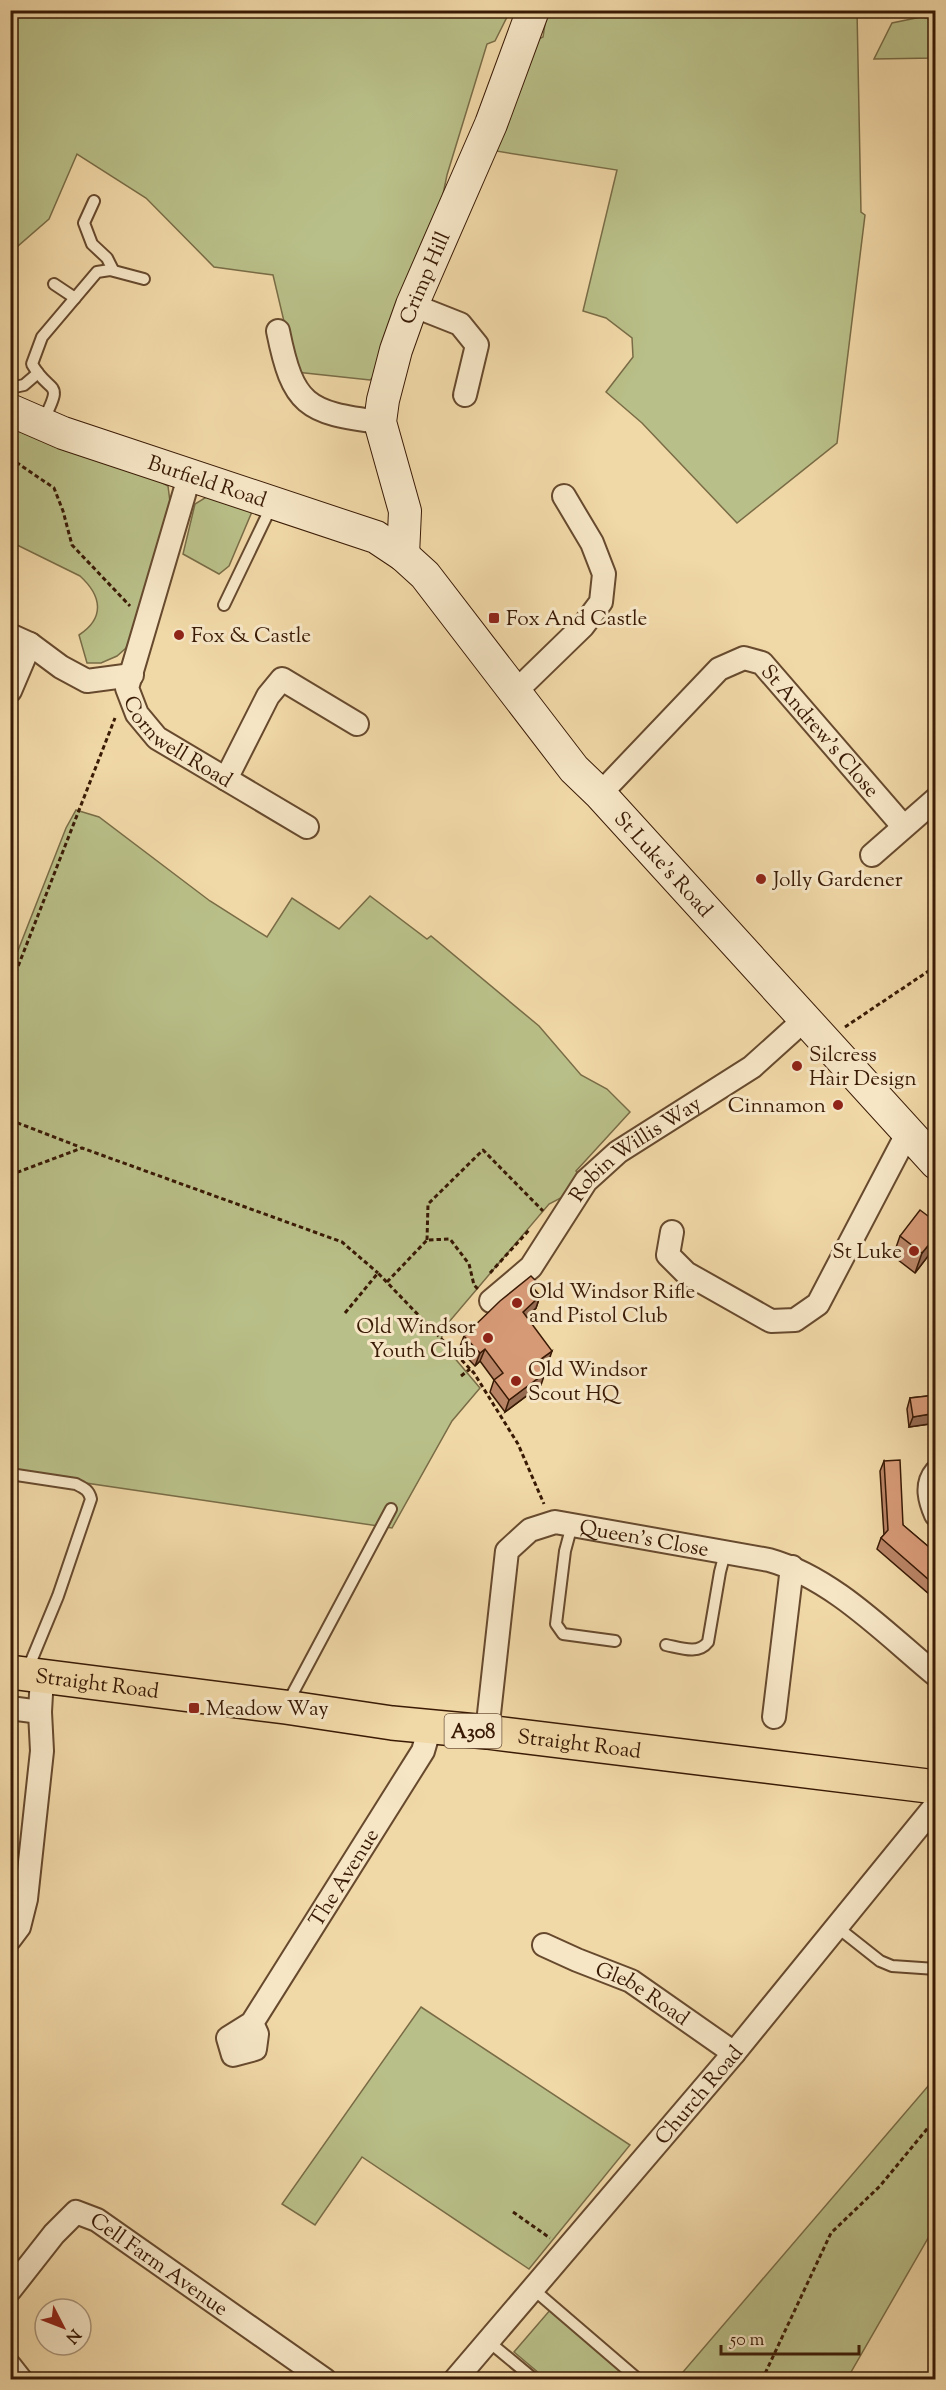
<svg xmlns="http://www.w3.org/2000/svg" width="946" height="2390" font-family="'Sorts Mill Goudy',serif">
  <style>
    .green { fill: #b9bf88; stroke: #796c46; stroke-width: 1.5 }
    .lines { fill: none; stroke-linecap: round; stroke-linejoin: round }
    .lane-casing { stroke: #674a2e; stroke-width: 14 }
    .street-casing { stroke: #674a2e; stroke-width: 26 }
    .secondary-casing { stroke: #391a05; stroke-width: 34 }
    .primary-casing { stroke: #391a05; stroke-width: 36 }
    .path { stroke: #391a05; stroke-width: 3; stroke-dasharray: 4.5 3; stroke-linecap: butt }
    .lane { stroke: #f6e6c6; stroke-width: 10 }
    .street { stroke: #f6e6c6; stroke-width: 22 }
    .secondary { stroke: #f6e6c6; stroke-width: 32 }
    .primary { stroke: #f1d8a7; stroke-width: 33 }
    .wall { fill: #b98466; stroke: #391a05; stroke-width: 1.5 }
    .shaded-wall { fill: #966c53; stroke: #391a05; stroke-width: 1.5 }
    .building { fill: #d79a77; stroke: #391a05; stroke-width: 1.5 }
    .poi-dot { fill: #8f2418; stroke: #f6e6c6; stroke-width: 2 }
    .labels { text-anchor: middle; stroke-width: 6; stroke-linejoin: round; paint-order: stroke }
    .shield { fill: #f6e6c6; stroke: #72573f; stroke-width: 1.5 }
    .shield-label { font-size: 20px; font-weight: bold; fill: #391a05 }
    .street-label { font-size: 21px; fill: #391a05; stroke: #f6e6c6 }
    .poi-label { font-size: 21px; fill: #391a05; stroke: #f6e6c6; text-anchor: start }
  </style>
  <rect width="100%" height="100%" fill="#f1d8a7"/>
  <filter id="stains"><feTurbulence type="fractalNoise" baseFrequency=".00333" numOctaves="4"/><feColorMatrix values="0 0 0 0 .2 0 0 0 0 .09 0 0 0 0 .02 0 0 0 .5 -.17"/></filter>
  <radialGradient id="worn" r=".72"><stop offset=".6" stop-color="#630" stop-opacity="0"/><stop offset="1" stop-color="#630" stop-opacity=".3"/></radialGradient>
  <g class="green">
    <path d="M11 11H510L495 41 487 44 447 175 441 204 381 370 370 380 296 372 273 275 214 267 146 198 77 154 49 219 11 252Z"/>
    <path d="M547 11H857L861 212 865 215 837 443 737 523 642 423 606 392 633 357 632 338 606 318 583 311 617 170 496 151 530 43 543 37Z"/>
    <path d="M921 17 935 19V58L874 59 892 23Z"/>
    <path d="M11 423 143 472 168 486 170 502 146 597 126 648 117 656 101 663H87L79 635C105 618 102 596 80 576L11 542Z"/>
    <path d="M208 496 254 507 229 566 219 574 183 554 195 504Z"/>
    <path d="M76 810 99 817 210 901 267 937 292 898 339 929 370 896 427 939 431 936 539 1026 581 1075 607 1089 630 1112 576 1171 585 1180 576 1190 549 1204 443 1329 441 1342 480 1388 452 1421 392 1528 11 1472 10 971 66 828Z"/>
    <path d="M421 2007 630 2145 529 2269 362 2157 315 2225 282 2204Z"/>
    <path d="M935 2078V2226L847 2379H677Z"/>
    <path d="M551 2309 635 2379H546L514 2352Z"/>
  </g>
  <g class="lines">
    <defs>
      <g id="lane">
        <path d="M94 201 84 223 92 244 107 258 113 270"/>
        <path d="M54 284 75 298"/>
        <path d="M10 388 24 385 38 373"/>
        <path d="M43 421C65 378 50 396 32 364L42 337 97 272 110 270 144 279"/>
        <path d="M224 605 272 505"/>
        <path d="M10 1474 76 1484C84 1488 89 1490 91 1499L58 1596 27 1671"/>
        <path d="M572 1525 565 1551 556 1624 563 1634 615 1641"/>
        <path d="M666 1645C681 1648 698 1655 708 1642L720 1572 725 1553"/>
        <path d="M287 1704 391 1509"/>
        <path d="M837 1927 880 1961 892 1966 936 1969"/>
        <path d="M533 2289 639 2380"/>
        <path d="M488 2341 535 2380"/>
      </g>
      <g id="street">
        <path d="M412 305 460 324 477 345 465 395"/>
        <path d="M278 331C293 405 306 413 380 422"/>
        <path id="s1" d="M190 474 127 688 137 714 157 738 307 827"/>
        <path d="M10 635 30 644 61 667 87 681 132 675"/>
        <path d="M10 691 30 644"/>
        <path d="M514 693 583 626 601 602 604 574 592 543 564 496"/>
        <path d="M226 779 268 696 282 679 357 724"/>
        <path id="s2" d="M600 794 719 669 744 658 762 663 903 826"/>
        <path d="M872 855 936 799"/>
        <path d="M672 1232 668 1255 686 1273 771 1321 795 1320 818 1304 908 1132"/>
        <path id="s3" d="M491 1301 531 1267 586 1181 618 1152 752 1067 804 1020"/>
        <path d="M936 1472C925 1485 930 1501 936 1515"/>
        <path d="M10 1708 40 1712"/>
        <path d="M774 1717 792 1567"/>
        <path id="s4" d="M487 1732 507 1551 530 1530 555 1522 769 1560C833 1578 885 1633 936 1675"/>
        <path d="M10 1939 19 1927 26 1899 42 1751 40 1712 42 1676"/>
        <path id="s5" d="M544 1945 577 1960 631 1981 734 2053"/>
        <path id="s6" d="M252 2023 257 2034 255 2049 233 2055 228 2038 252 2023 423 1751 430 1727"/>
        <path id="s7" d="M10 2290 54 2234 76 2212 97 2220 325 2380"/>
        <path d="M10 2366 21 2380"/>
        <path id="s8" d="M455 2380 734 2053 936 1805"/>
      </g>
      <g id="secondary">
        <path id="s9" d="M10 410 63 433 376 537 403 555 425 575 574 769 600 794 936 1163"/>
        <path id="s10" d="M403 555 405 511 380 422 383 400 396 350 412 305 491 124 533 10"/>
      </g>
      <g id="primary">
        <path id="s11" d="M10 1672 285 1707 392 1723 487 1732 936 1787"/>
      </g>
    </defs>
    <use href="#lane" class="lane-casing"/>
    <use href="#street" class="street-casing"/>
    <use href="#secondary" class="secondary-casing"/>
    <use href="#primary" class="primary-casing"/>
    <g class="path">
      <path d="M10 458 54 488 63 511 72 545 130 606"/>
      <path d="M10 987 115 718"/>
      <path d="M845 1027 936 966"/>
      <path d="M10 1120 80 1147"/>
      <path d="M10 1175 82 1148 342 1242 378 1273"/>
      <path d="M427 1240 428 1204 483 1150 543 1211"/>
      <path d="M490 1273 530 1229"/>
      <path d="M387 1282 427 1240 450 1239 469 1264 474 1285 478 1289"/>
      <path d="M345 1313 378 1273 474 1373 518 1444 544 1504"/>
      <path d="M461 1376 470 1369"/>
      <path d="M513 2212 550 2238"/>
      <path d="M762 2380 831 2233 880 2186 936 2118"/>
    </g>
    <use href="#lane" class="lane"/>
    <use href="#street" class="street"/>
    <use href="#secondary" class="secondary"/>
    <use href="#primary" class="primary"/>
  </g>
  <g class="wall">
    <path d="M936 1222 935 1247 915 1273 893 1256 900 1236Z"/>
    <path d="M535 1290 540 1296 536 1308 527 1317 548 1363 541 1368V1385L505 1412 490 1392 494 1380 480 1361 475 1366 459 1349 464 1336Z"/>
    <path d="M936 1395V1423L909 1427 907 1409 910 1398Z"/>
    <path d="M884 1461 903 1525 936 1553V1600L877 1549 881 1538 884 1535 880 1471Z"/>
  </g>
  <g class="shaded-wall">
    <path d="M936 1236 935 1247 915 1273 922 1253Z"/>
    <path d="M540 1296 536 1308 519 1325 523 1312Z"/>
    <path d="M485 1349 480 1361 475 1366 480 1353Z"/>
    <path d="M552 1351 548 1363 533 1375 537 1362Z"/>
    <path d="M545 1373 541 1385 505 1412 509 1400Z"/>
    <path d="M936 1413V1423L909 1427 913 1417Z"/>
  </g>
  <g class="building">
    <path d="M920 1210 936 1222V1236L922 1253 900 1236Z"/>
    <path d="M531 1276 537 1282 532 1288 540 1296 523 1312 552 1351 537 1362 545 1373 509 1400 494 1380 503 1373 485 1349 480 1353 464 1336 500 1301Z"/>
    <path d="M936 1395V1413L913 1417 910 1398Z"/>
    <path d="M900 1460 903 1525 936 1553V1586L881 1538 888 1530 884 1461Z"/>
  </g>
  <g class="poi-dot">
    <rect x="488" y="612" width="12" height="12" rx="3"/>
    <circle cx="179" cy="635" r="6"/>
    <circle cx="761" cy="879" r="6"/>
    <circle cx="797" cy="1066" r="6"/>
    <circle cx="838" cy="1105" r="6"/>
    <circle cx="914" cy="1251" r="6"/>
    <circle cx="517" cy="1303" r="6"/>
    <circle cx="488" cy="1338" r="6"/>
    <circle cx="516" cy="1381" r="6"/>
    <rect x="188" y="1702" width="12" height="12" rx="3"/>
  </g>
  <g class="labels">
    <rect class="shield" x="444.5" y="1714" width="57" height="34" rx="4.5"/>
    <g class="shield-label">
      <text x="473" y="1738">A308</text>
    </g>
    <g class="street-label">
      <text dy="7" stroke="none"><textPath href="#s10" startOffset="288">Crimp Hill</textPath></text>
      <text dy="7" stroke="none"><textPath href="#s9" startOffset="210">Burfield Road</textPath></text>
      <text dy="7" stroke="none"><textPath href="#s2" startOffset="308">St Andrew's Close</textPath></text>
      <text dy="7" stroke="none"><textPath href="#s1" startOffset="300">Cornwell Road</textPath></text>
      <text dy="7" stroke="none"><textPath href="#s9" startOffset="825">St Luke's Road</textPath></text>
      <text dy="7" stroke="none"><textPath href="#s3" startOffset="213">Robin Willis Way</textPath></text>
      <text dy="7" stroke="none"><textPath href="#s4" startOffset="330">Queen's Close</textPath></text>
      <text dy="7" stroke="none"><textPath href="#s11" startOffset="88">Straight Road</textPath></text>
      <text dy="7" stroke="none"><textPath href="#s11" startOffset="574">Straight Road</textPath></text>
      <text dy="7" stroke="none"><textPath href="#s6" startOffset="268">The Avenue</textPath></text>
      <text dy="7" stroke="none"><textPath href="#s5" startOffset="110">Glebe Road</textPath></text>
      <text dy="7" stroke="none"><textPath href="#s8" startOffset="375">Church Road</textPath></text>
      <text dy="7" stroke="none"><textPath href="#s7" startOffset="201">Cell Farm Avenue</textPath></text>
    </g>
    <g class="poi-label">
      <text x="506" y="625">Fox And Castle</text>
      <text x="191" y="642">Fox &amp; Castle</text>
      <text x="773" y="886">Jolly Gardener</text>
      <text x="809" y="1061">Silcress<tspan x="809" dy="24">Hair Design</tspan></text>
      <text x="826" y="1112" text-anchor="end">Cinnamon</text>
      <text x="902" y="1258" text-anchor="end">St Luke</text>
      <text x="529" y="1298">Old Windsor Rifle<tspan x="529" dy="24">and Pistol Club</tspan></text>
      <text x="476" y="1333" text-anchor="end">Old Windsor<tspan x="476" dy="24">Youth Club</tspan></text>
      <text x="528" y="1376">Old Windsor<tspan x="528" dy="24">Scout HQ</tspan></text>
      <text x="206" y="1715">Meadow Way</text>
    </g>
  </g>
  <rect width="946" height="2390" fill="none" stroke="#f1d8a7" stroke-width="36"/>
  <rect x="12" y="12" width="922" height="2366" fill="none" stroke="#391a05" stroke-width="3"/>
  <rect x="18" y="18" width="910" height="2354" fill="none" stroke="#391a05" stroke-width="1.5"/>
  <g transform="translate(63 2327) rotate(132)"><circle r="28" fill="#f6e6c6" stroke="#aa9479" stroke-width="1.5"/>
  <path d="M0-4.5L10 22L0 15L-10 22Z" fill="#8f2418"/>
  <text y="-9" font-size="16" font-weight="bold" text-anchor="middle" fill="#391a05">N</text>
  </g>
  <path d="M721 2345v9h138v-9" fill="none" stroke="#391a05" stroke-width="3"/>
  <text x="730" y="2345" font-size="18" fill="#391a05" stroke="#f6e6c6" stroke-width="4.5" paint-order="stroke">50 m</text>
  <rect width="100%" height="100%" filter="url(#stains)"/>
  <rect width="100%" height="100%" fill="url(#worn)"/>
</svg>
